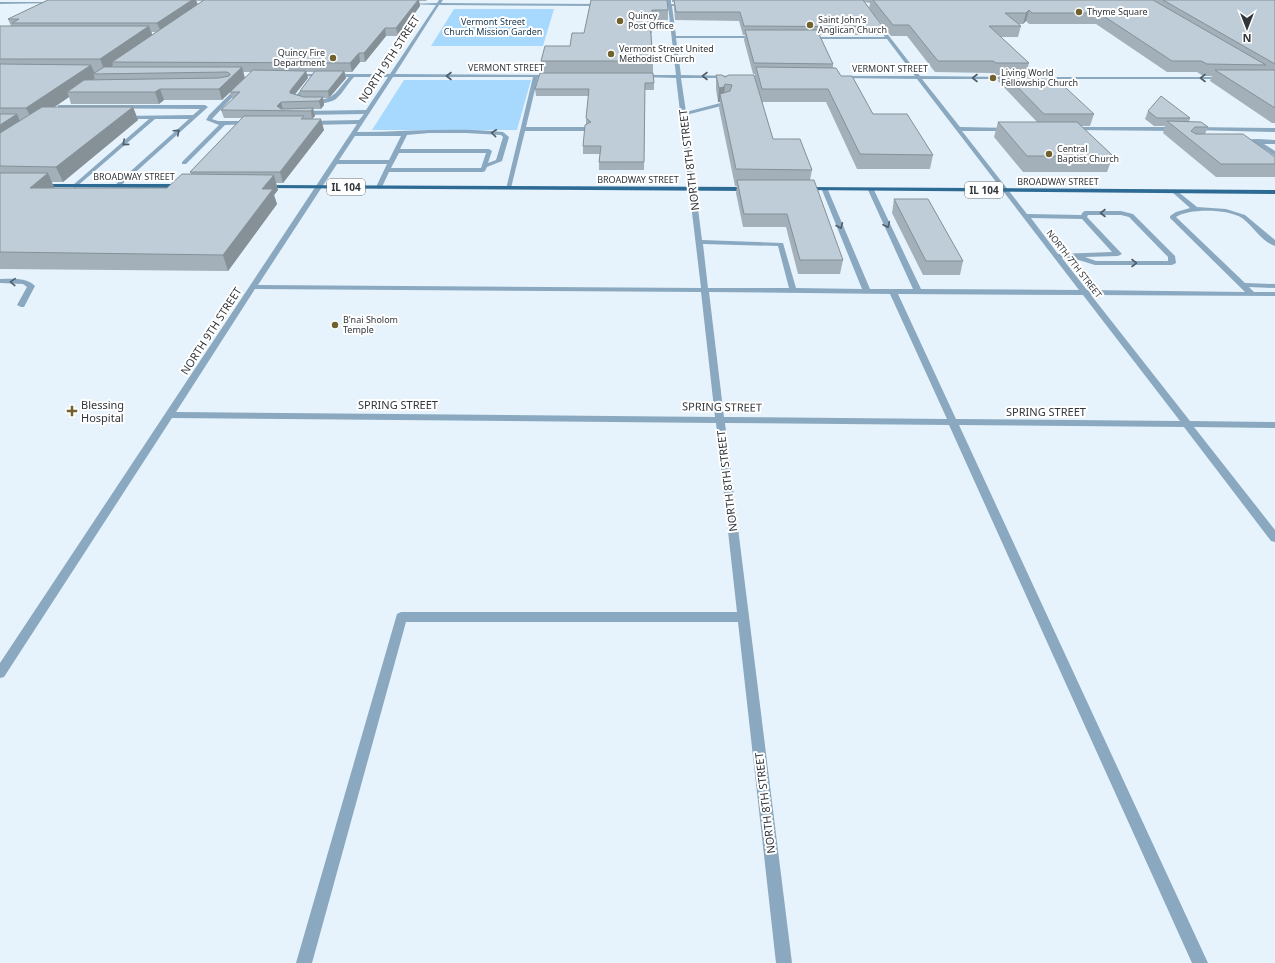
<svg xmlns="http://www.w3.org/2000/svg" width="1275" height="963" font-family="'Noto Sans',sans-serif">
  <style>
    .green { fill: #a7d8fd }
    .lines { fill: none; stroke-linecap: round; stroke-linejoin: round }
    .minor { fill: #8aa9c0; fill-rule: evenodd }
    .major { fill: #2e6b94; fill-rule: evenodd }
    .wall { fill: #a3b0ba; fill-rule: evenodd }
    .shaded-wall { fill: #859097 }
    .building { fill: #becdd8; stroke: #859097 }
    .oneway { stroke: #505e6a }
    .poi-dot { fill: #71612f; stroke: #fff; stroke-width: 1.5 }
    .labels { text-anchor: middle; stroke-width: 4; stroke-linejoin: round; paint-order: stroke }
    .far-poi-label { font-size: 9px; fill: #31363b; stroke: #fff; text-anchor: start }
    .far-park-label { font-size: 9px; fill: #16374d; stroke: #fff }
    .far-street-label { font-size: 9px; fill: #31363b; stroke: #fff }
    .shield { fill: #fff; stroke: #6f7276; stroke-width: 1 }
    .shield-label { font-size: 10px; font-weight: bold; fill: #31363b }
    .street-label { font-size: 11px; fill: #31363b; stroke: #fff }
    .poi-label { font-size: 11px; fill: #31363b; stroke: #fff; text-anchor: start }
  </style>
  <rect width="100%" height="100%" fill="#e7f3fc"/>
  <g class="green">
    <path d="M454 9H554L543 46H431Z"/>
    <path d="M404 80H531L517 130H372Z"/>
  </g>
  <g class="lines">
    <g class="minor">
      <path d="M439 0H443L441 3 603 4 602 6 439 5 395 74 554 75 552 77H538L526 127H587L590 129 587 131H525L511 188 506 189 533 77H393L357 132C406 132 454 127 503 132L509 137 502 161 487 167 485 171 483 172H389L382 187 379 189 376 187 387 164H337L258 285 701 288 676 78 640 77 638 76 640 75H676L668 6 652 5 668 4 667 0H671V4L688 5 672 6 676 36H757L759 37 757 38H676L681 75 740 76 742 77 740 78H681L686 112 724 102 725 99 730 100 729 104 686 115 702 240 783 243 796 288 862 289 822 190 825 188 828 190 870 289H913L868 190 871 188 874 190 921 289 1079 290 917 79 838 78 840 76H915L887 39H805L807 37H885L857 0H861L920 76 1014 77 1012 79H922L960 127 1012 128 1013 129 1010 131H962L1027 214 1081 215 1083 212 1085 211H1121L1133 214 1175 256 1176 263 1172 265H1095L1072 258H1062L1087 290 1245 292 1170 218V216L1176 212 1190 208 1172 192V190H1176L1197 207 1226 209 1245 215 1275 240V246C1262 242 1253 226 1242 218 1229 209 1189 208 1176 217L1245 283 1275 284V288L1249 287 1254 292H1275V296L1091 295 1190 421 1275 422V428L1194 427 1275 530V542L1271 541 1184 427 959 425 1208 963H1192L949 425 725 423 792 963H776L738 622H406L312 963H296L397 614 401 612H737L716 423 172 418 4 677 0 678V663L357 124 309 125 306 123 309 121 359 120 364 114 301 115 298 113 301 111 366 110 388 77H354C348 83 343 93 336 99 326 105 303 107 293 99L307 83 311 84 299 99C304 100 309 101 315 100 335 100 337 90 349 77L294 76 292 75 294 74H390L436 5 404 4 437 3ZM429 133H466L501 135 503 137 496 160 488 163 492 151 489 149H400L407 135ZM355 136H401L389 160H339ZM399 153H486L481 168H391ZM1088 215H1121L1129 217 1168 257V261H1096L1085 257 1118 256 1122 254 1087 217ZM1031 218 1082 219 1112 252 1058 254ZM703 244 778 246 789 288H708ZM255 289 701 292 715 417 176 412ZM709 292 890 294 947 419 724 417ZM898 294 1083 295 1180 421 956 419Z"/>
      <path d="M0 2H54L56 3 0 4Z"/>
      <path d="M1042 77H1224L1226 78 1224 79H1040Z"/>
      <path d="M239 85 243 86 212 119 218 121H251L253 122V124L225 125 186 164H182V162L219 125 206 120 209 115Z"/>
      <path d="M58 105H205L208 107 119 187 114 186 189 119H155L75 188 72 186 73 185 149 119H123L120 117 121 116 193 115 200 109 60 108 58 107Z"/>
      <path d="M1072 127H1178L1181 129 1178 131 1070 130V128Z"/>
      <path d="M1194 127 1275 128V132L1192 130V128Z"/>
      <path d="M1257 139 1275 140V144H1264L1275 151V156L1257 144H1239L1236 142 1239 140Z"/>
      <path d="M0 279C12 279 26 277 35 286L24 307H21L17 305 27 287 23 284 0 283Z"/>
    </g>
    <g class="major">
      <path d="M40 184H182L185 186 182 188 38 187 37 186Z"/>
      <path d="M264 185 750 187 753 189 750 191 262 188 261 187Z"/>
      <path d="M804 187 1275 190V194L802 190V188Z"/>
    </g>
  </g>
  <g class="wall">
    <path d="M48 0H427L426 1H419L420 6 398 36H386L365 62H360L352 72H345L346 78 329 98H323L324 105 321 109H313L315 116 312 119H305L324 130 283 183H276L278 190 274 195 277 204 228 271 0 269V26H11L8 19ZM196 1H203L198 4ZM152 32H156L152 35ZM244 72H251L230 92 233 100 221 110 224 118H242L190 172 191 174 167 188H54L51 182H63L138 120 133 107H54L69 97 71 104H159L164 100H222ZM306 72H314L300 91 301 96 295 94 308 78Z"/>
    <path d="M591 0 668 10V20H652V33H651L653 61V73L654 83V90H645L644 170H599V162L600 154H583V146L586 124V118L589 96H536L535 89 542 73 541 61 570 46 584 33Z"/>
    <path d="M672 0H1275V123H1272L1210 81 1212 76H1203L1197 72H1167L1096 24H1029L1026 21 1023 24H1017L1021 26 1018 37H1001L1029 63 1027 70 1040 75 1094 114 1090 126H1081L1113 156 1107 172H1023L994 137 998 122H1037L998 81 1000 75H993L991 73 935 72 907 36H891L869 8 870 3 865 2 883 27 882 35H819L833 64V68L873 114 933 155 930 169H857L826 102H762L773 139 812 170 810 180 843 260 840 274H798L786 227H743L736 193 737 186H735L719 108 720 102H718L716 89V75L725 77 755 79V74H753L744 40 745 35H743L739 21 675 20 674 8V2H672Z"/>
    <path d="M1148 111 1190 118 1189 122 1208 127 1205 134 1275 157V177H1216L1163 133 1165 126H1154L1145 119Z"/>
    <path d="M894 199 963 261 960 275H923L892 213Z"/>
  </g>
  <g class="shaded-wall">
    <path d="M192 0H196L198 6 161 32 157 23Z"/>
    <path d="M418 0H419L420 6 398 36 396 28Z"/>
    <path d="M1029 10 1026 21 1023 24 1026 13Z"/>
    <path d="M149 26 153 38 112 62 113 65 105 72 100 59Z"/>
    <path d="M385 28 386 36 365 62 364 53Z"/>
    <path d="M359 53 360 62 352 72 350 63Z"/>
    <path d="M91 65 95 74H93L95 78 75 92H67L69 97 33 122 26 108Z"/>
    <path d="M242 67 245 78 222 100 219 89Z"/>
    <path d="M306 71 308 78 292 98 290 91Z"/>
    <path d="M344 71 346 78 329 98 328 91Z"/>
    <path d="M725 84 724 98 720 94V102H718L719 88Z"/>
    <path d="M160 89 164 100 159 104 155 92Z"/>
    <path d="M323 97 324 105 321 109 319 101Z"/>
    <path d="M281 102 283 110 277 106Z"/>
    <path d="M133 107 138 120 63 182 56 167Z"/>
    <path d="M313 108 315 116 312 119 311 111Z"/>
    <path d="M17 114 23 128 0 144V125Z"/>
    <path d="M321 119 324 130 283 183 280 172Z"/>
    <path d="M48 173 55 189 30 188Z"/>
    <path d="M274 175 278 190 274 195 277 204 228 271 223 255 262 189Z"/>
  </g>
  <g class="building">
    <path d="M48 0H192L157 23H12L19 19H8Z"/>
    <path d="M204 0H418L396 28H385L364 53H359L350 63 112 62Z"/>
    <path d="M591 0H667L668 10H652V22H650L653 61H541L545 46H570L572 33H584Z"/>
    <path d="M674 0H863L883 27 744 26 740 12H676Z"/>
    <path d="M873 0H1153L1266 65 1207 64 1201 61H1172L1099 13H1032L1029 10 1026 13H1005L1021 26H989L1029 63H996L993 61H938L909 25H893Z"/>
    <path d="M1163 0H1275V64Z"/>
    <path d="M0 26H149L100 59H0Z"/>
    <path d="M745 30H817L833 64 754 63Z"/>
    <path d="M0 64 91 65 26 108H0Z"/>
    <path d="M104 67H242L219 89H160L155 92H67L84 80 219 78 229 76 230 74 227 72 93 74Z"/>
    <path d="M756 67 836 68 841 76H852L873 114H907L933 155 860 154 828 89H762Z"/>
    <path d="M253 70 306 71 290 91V93L304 97H323L319 101 281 102 277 106 281 109 313 108 311 111 221 110 240 92H230Z"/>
    <path d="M1001 70H1035L1040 75H1052L1094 114H1044Z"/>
    <path d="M1215 70H1275V108Z"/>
    <path d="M315 71H344L328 91H300Z"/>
    <path d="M540 73H653L654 83H645L644 162H599L601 146H583L585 125 591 122 586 118 589 89H535Z"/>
    <path d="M716 75H722L725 77 729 75H754L773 139H800L812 170 736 169 720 94 730 91 732 85 725 84 724 87 719 88Z"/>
    <path d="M1161 96 1190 118H1157L1148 111Z"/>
    <path d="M42 107H133L56 167 0 166V133Z"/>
    <path d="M0 114H17L0 125Z"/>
    <path d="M244 116H304L301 119H321L280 172H190Z"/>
    <path d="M1167 121 1201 122 1208 127H1195L1191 131 1196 134H1243L1275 157V164H1221Z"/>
    <path d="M998 122H1077L1113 156H1027Z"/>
    <path d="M0 173H48L30 188H167L182 174 274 175 262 189H273L223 255 0 252Z"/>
    <path d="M737 180H814L843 260H800L787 214H744Z"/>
    <path d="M894 199H928L963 261H926Z"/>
  </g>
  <defs><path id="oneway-chevron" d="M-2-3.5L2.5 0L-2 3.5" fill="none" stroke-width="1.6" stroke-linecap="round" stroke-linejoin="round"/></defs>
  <g class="oneway">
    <use href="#oneway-chevron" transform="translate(449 76) rotate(-180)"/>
    <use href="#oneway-chevron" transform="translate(705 76) rotate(-180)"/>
    <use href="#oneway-chevron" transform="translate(975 78) rotate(-180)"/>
    <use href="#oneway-chevron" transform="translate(1203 78) rotate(-180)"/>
    <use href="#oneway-chevron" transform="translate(177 132) rotate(-42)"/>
    <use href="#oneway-chevron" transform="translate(494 133) rotate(-174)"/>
    <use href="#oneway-chevron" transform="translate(125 143) rotate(139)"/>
    <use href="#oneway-chevron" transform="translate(1103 213) rotate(-180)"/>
    <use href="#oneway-chevron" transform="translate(887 225) rotate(65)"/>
    <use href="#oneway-chevron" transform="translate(840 226) rotate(67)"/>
    <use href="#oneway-chevron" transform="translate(1134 263)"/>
    <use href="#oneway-chevron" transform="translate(13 282) rotate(-177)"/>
  </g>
  <g class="poi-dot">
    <circle cx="1079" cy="12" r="4"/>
    <circle cx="620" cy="21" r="4"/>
    <circle cx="810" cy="25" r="4"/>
    <circle cx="611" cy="54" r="4"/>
    <circle cx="333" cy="58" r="4"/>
    <circle cx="993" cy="78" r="4"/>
    <circle cx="1049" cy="154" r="4"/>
    <circle cx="335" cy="325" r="4"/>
    <path d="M70 405h4v4h4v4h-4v4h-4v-4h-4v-4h4z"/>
  </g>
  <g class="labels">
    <g class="far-poi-label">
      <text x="1087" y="15">Thyme Square</text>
      <text x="628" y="19">Quincy<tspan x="628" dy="10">Post Office</tspan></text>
      <text x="818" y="23">Saint John's<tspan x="818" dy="10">Anglican Church</tspan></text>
      <text x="619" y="52">Vermont Street United<tspan x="619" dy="10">Methodist Church</tspan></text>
      <text x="325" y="56" text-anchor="end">Quincy Fire<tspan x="325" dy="10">Department</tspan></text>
      <text x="1001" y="76">Living World<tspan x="1001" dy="10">Fellowship Church</tspan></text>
      <text x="1057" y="152">Central<tspan x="1057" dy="10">Baptist Church</tspan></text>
      <text x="343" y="323">B'nai Sholom<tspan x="343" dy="10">Temple</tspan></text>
    </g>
    <g class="far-park-label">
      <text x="493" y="25">Vermont Street<tspan x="493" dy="10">Church Mission Garden</tspan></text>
    </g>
    <g class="far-street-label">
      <text x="506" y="71">VERMONT STREET</text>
      <text x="890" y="72">VERMONT STREET</text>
      <text x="134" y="180">BROADWAY STREET</text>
      <text x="638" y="183">BROADWAY STREET</text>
      <text x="1058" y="185">BROADWAY STREET</text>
      <text transform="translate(1074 264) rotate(52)" y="3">NORTH 7TH STREET</text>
    </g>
    <g class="shield">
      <rect x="327" y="179" width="38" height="16" rx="3"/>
      <rect x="965" y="182" width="38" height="16" rx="3"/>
    </g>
    <g class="shield-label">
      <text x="346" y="191">IL 104</text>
      <text x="984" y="194">IL 104</text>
    </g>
    <g class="street-label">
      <text transform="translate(389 59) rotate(-57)" y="4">NORTH 9TH STREET</text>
      <text transform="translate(689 160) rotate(-97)" y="4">NORTH 8TH STREET</text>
      <text transform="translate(211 331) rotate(-57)" y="4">NORTH 9TH STREET</text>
      <text x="398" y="409">SPRING STREET</text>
      <text transform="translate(722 407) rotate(1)" y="4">SPRING STREET</text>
      <text x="1046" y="416">SPRING STREET</text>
      <text transform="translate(727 481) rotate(-97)" y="4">NORTH 8TH STREET</text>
      <text transform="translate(765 803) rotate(-97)" y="4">NORTH 8TH STREET</text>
    </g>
    <g class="poi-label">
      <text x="81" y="409">Blessing<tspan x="81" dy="13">Hospital</tspan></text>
    </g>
  </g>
  <g transform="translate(1247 28) rotate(180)" stroke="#ffffff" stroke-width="3" paint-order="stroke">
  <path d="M0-3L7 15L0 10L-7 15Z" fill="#31363b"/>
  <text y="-6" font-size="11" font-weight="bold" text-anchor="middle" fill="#31363b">N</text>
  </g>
</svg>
